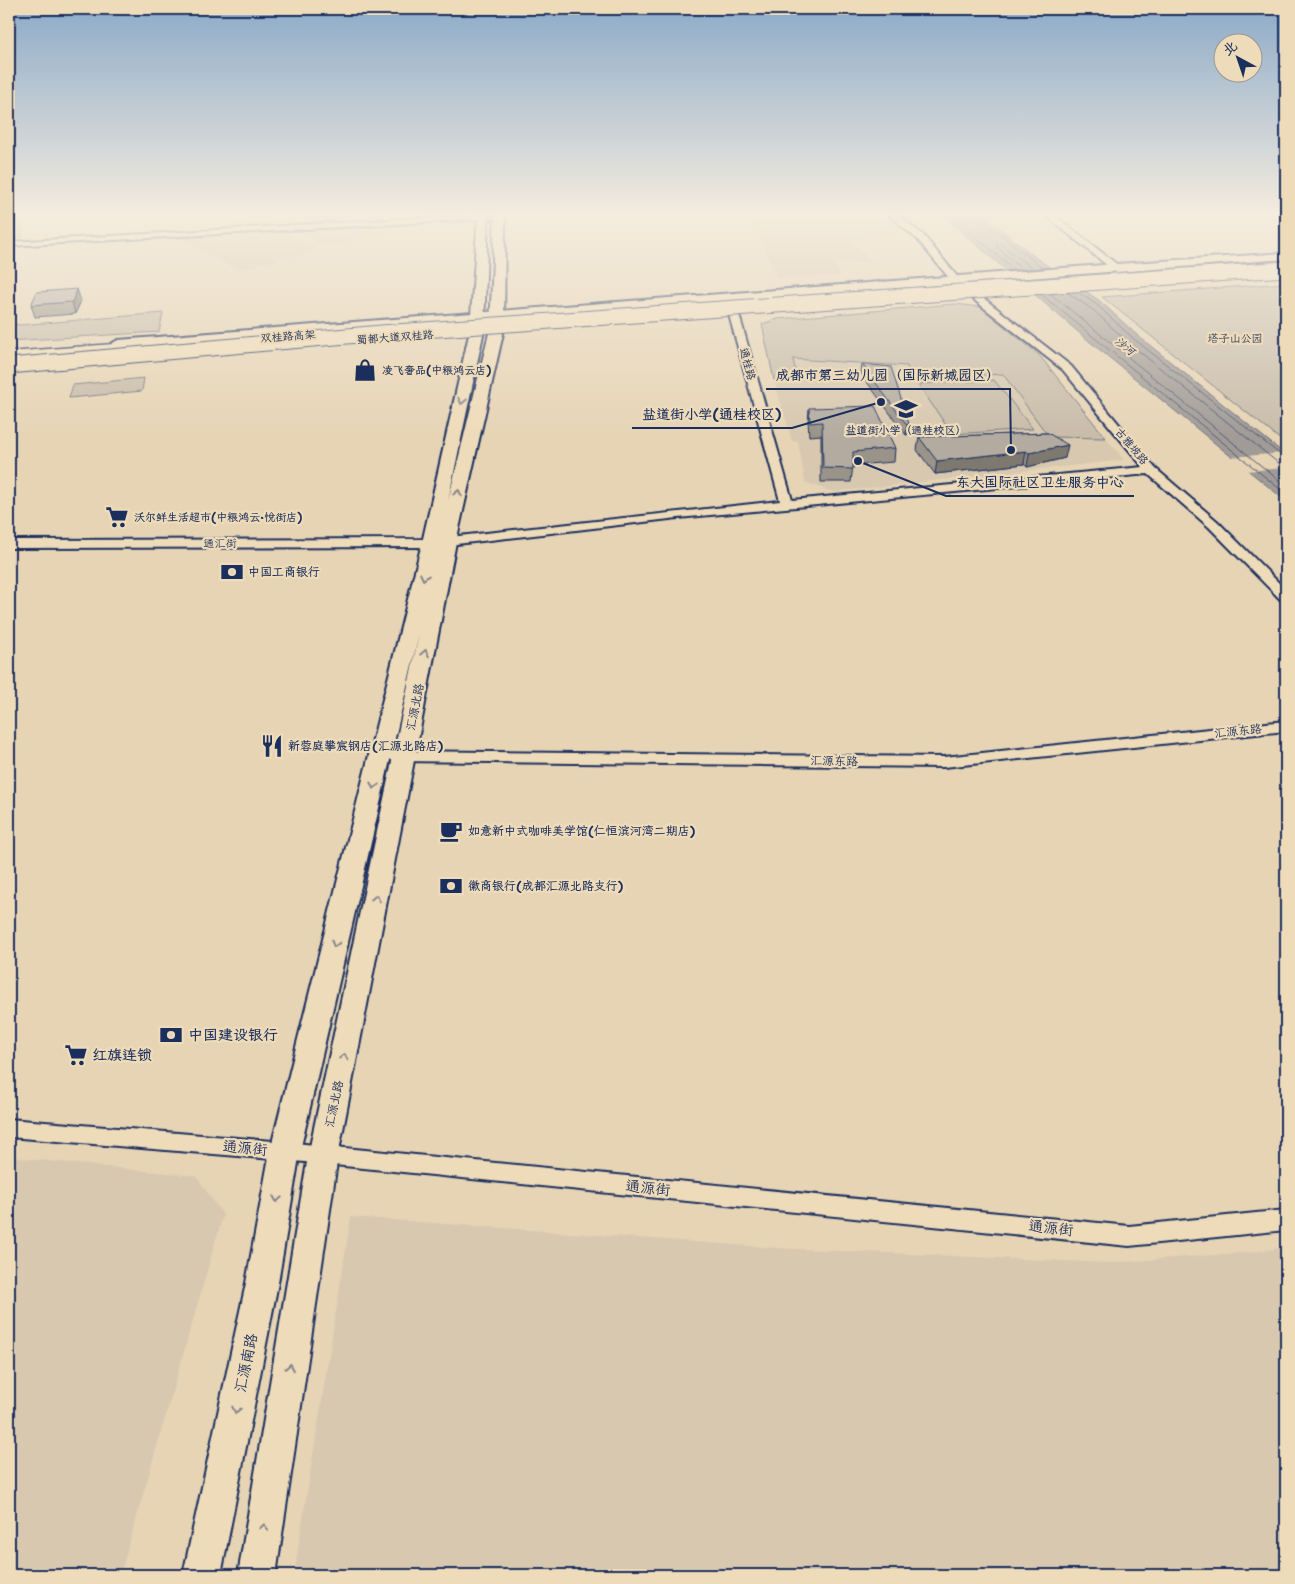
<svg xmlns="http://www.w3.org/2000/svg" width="1295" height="1584" font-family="'Shantell Sans','LXGW WenKai TC',sans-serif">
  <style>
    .built { fill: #d7c8af }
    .green { fill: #c8bca9; stroke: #727684 }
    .water { fill: #a09b97; stroke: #6b7080 }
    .pier { fill: #e6d4b5 }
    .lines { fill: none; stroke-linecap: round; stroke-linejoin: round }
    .shore { stroke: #505a75; stroke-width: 1 }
    .street-casing { stroke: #1b2f5e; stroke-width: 4 }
    .secondary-casing { stroke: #1b2f5e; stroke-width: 4 }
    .primary-casing { stroke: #1b2f5e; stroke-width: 4 }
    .highway-casing { stroke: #1b2f5e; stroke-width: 3 }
    .street { fill: #eedbb9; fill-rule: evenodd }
    .secondary { fill: #eedbb9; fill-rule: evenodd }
    .primary { fill: #eedbb9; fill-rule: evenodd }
    .highway { fill: #eedbb9; fill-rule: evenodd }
    .highway-bridge-casing { stroke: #1b2f5e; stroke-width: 17; stroke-linecap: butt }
    .highway-bridge { stroke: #eedbb9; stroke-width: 15 }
    .wall { fill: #9a938a; stroke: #1b2f5e }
    .shaded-wall { fill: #7d7870; stroke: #1b2f5e }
    .building { fill: #b3aba0; stroke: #1b2f5e }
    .oneway { stroke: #84858c }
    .labels { text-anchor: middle; stroke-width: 4.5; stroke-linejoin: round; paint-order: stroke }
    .far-street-label { font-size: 11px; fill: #1b2f5e; stroke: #eedbb9 }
    .far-park-label { font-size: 11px; fill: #354469; stroke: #eedbb9 }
    .far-water-label { font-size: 11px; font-style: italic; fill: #364569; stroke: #eedbb9 }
    .far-poi-label { font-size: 11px; font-weight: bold; fill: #1b2f5e; stroke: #eedbb9; text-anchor: start }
    .poi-label { font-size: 12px; font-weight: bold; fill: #1b2f5e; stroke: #eedbb9; text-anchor: start }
    .street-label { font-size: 12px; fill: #1b2f5e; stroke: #eedbb9 }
    .near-poi-label { font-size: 15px; font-weight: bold; fill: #1b2f5e; stroke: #eedbb9; text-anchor: start }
    .near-street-label { font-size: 15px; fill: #1b2f5e; stroke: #eedbb9 }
    .leader { fill: none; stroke: #1b2f5e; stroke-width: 2 }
    .callout-dot { fill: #1b2f5e; stroke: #eedbb9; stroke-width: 2 }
    .callout-label { font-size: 14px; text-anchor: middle; font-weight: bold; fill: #1b2f5e; stroke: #eedbb9; stroke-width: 4.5; stroke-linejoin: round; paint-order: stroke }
  </style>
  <rect width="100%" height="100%" fill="#e6d4b5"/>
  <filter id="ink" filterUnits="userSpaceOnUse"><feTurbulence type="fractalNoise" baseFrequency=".02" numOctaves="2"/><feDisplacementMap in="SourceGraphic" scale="10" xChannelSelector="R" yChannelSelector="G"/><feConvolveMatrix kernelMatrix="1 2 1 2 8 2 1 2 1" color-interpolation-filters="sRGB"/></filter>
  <g filter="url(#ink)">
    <g class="built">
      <path d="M752 215H882L901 235 850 240 872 261 834 264 840 275 777 278 758 235 749 224Z"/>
      <path d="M418 225 327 247 296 231Z"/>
      <path d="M282 231 319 250 237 270 179 237Z"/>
      <path d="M792 359 907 366 912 379 1004 374 1049 437 1106 438 1124 460 833 492 805 482 798 441H792L774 380 797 379Z"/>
      <path d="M9 1157 196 1176 223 1215 120 1575H9Z"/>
      <path d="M351 1217 776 1248 1108 1263 1254 1252 1286 1247V1575H294Z"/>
    </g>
    <g class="green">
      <path d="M9 215H17L23 236 9 239Z"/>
      <path d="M1286 283V444L1102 297Z"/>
      <path d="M955 304 980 307 1039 355 1106 438 1049 437 1003 374 912 379 907 366 793 359 797 379 774 380 762 324 778 319Z"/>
      <path d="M163 313 159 332 9 341V323L20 325Z"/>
      <path d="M144 378 142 391 69 398 73 385Z"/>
      <path d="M994 380 1033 429 952 434 918 384Z"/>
    </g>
    <path class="water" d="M942 215H983L1039 260 1100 301 1137 335 1286 455V501L1084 337Z"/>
    <path class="pier" d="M1286 453V468L1246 471 1230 457Z"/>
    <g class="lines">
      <g class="shore">
        <path d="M950 215 1015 270"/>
        <path d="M981 215 983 221 1043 268"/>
        <path d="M1023 270 997 247V244H1001L1033 269"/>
        <path d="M1078 292 1097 305 1134 339 1286 459"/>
        <path d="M1068 293 1093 310 1130 344 1277 462 1286 465"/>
        <path d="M1051 294 1286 486"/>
        <path d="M1042 295 1286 494"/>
      </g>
      <defs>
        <g id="street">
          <path d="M469 215 504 216 500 218 9 246V242Z"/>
          <path d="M889 215H898L923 235 960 280 1071 366 1155 468 1217 521 1286 590V601L1281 600 1209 527 1148 474 678 518 431 547 9 548V540L431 539 780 501 728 311 733 308 738 311 792 500 1143 467 1063 370 954 284 917 239Z"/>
          <path d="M1045 215H1054L1119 266V270H1113Z"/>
          <path d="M1286 721V731L944 767 393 761 385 756 393 751 944 757Z"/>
          <path d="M9 1119 285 1142 1129 1226 1286 1210V1230L1129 1246 285 1160 9 1137Z"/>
        </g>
        <g id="secondary">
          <path d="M478 215H488L484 330 448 501 490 329 495 215H505L504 329 456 542 338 1156 276 1575H238L308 1156 419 634 300 1151 278 1283 221 1575H183L246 1283 270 1151 422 543 470 330Z"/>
          <path d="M1286 253V259L1116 272 1110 268 1116 264Z"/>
        </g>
        <path id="primary" d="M1116 264 1121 265 1123 268 1121 271 118 348 111 344 118 340Z"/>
        <path id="highway" d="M152 341 160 346 158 349 9 362V352Z"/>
      </defs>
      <use href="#street" class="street-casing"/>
      <use href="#secondary" class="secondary-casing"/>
      <use href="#primary" class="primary-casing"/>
      <use href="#highway" class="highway-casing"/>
      <use href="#street" class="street"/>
      <use href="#secondary" class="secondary"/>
      <use href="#primary" class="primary"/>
      <use href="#highway" class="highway"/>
      <defs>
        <path id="highway-bridge" d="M9 366 381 333 1286 269"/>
      </defs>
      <use href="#highway-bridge" class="highway-bridge-casing"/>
      <use href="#highway-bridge" class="highway-bridge"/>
    </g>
    <g class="wall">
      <path d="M77 289 81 301 75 314 35 317 31 305Z"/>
      <path d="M862 364 909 424 908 434 906 435 861 374Z"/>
      <path d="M809 408 895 448 894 462 853 465 851 482H821V435L809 436 808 421Z"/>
      <path d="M1048 433 1065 458 1027 467 1024 464 935 474 917 450 919 437Z"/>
    </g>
    <g class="shaded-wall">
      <path d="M77 289 81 301 75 314 72 302Z"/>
      <path d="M909 424 908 434 906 435 907 425Z"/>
      <path d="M1068 445 1065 458 1027 467 1029 453Z"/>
      <path d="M1026 451 1024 464 935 474 937 461Z"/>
    </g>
    <g class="building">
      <path d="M77 289 72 302 31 305 37 292Z"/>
      <path d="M862 364 891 367 909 424 907 425Z"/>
      <path d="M875 406 895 448 853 452V469L823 468 822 422 810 423 809 408Z"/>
      <path d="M1048 433 1068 445 1029 453 1026 451 937 461 919 437Z"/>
    </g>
    <defs><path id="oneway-chevron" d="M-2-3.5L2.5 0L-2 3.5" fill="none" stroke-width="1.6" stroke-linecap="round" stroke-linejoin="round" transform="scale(1.25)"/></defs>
    <g class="oneway">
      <use href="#oneway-chevron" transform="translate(462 401) rotate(102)"/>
      <use href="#oneway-chevron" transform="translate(458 493) rotate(-77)"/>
      <use href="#oneway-chevron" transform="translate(424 577) rotate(103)"/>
      <use href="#oneway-chevron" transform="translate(425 653) rotate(-79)"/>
      <use href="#oneway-chevron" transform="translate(374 786) rotate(104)"/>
      <use href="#oneway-chevron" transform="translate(376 898) rotate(-78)"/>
      <use href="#oneway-chevron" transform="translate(335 944) rotate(104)"/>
      <use href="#oneway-chevron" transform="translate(344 1057) rotate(-78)"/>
      <use href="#oneway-chevron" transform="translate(277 1199) rotate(100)"/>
      <use href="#oneway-chevron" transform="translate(290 1367) rotate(-81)"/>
      <use href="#oneway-chevron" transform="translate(236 1410) rotate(102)"/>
      <use href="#oneway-chevron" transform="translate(264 1527) rotate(-81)"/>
    </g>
  </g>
  <linearGradient id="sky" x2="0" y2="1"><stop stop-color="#8baac8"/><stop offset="0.49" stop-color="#f4ecde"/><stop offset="1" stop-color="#f4ecde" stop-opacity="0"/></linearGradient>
  <rect width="1295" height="437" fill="url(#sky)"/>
  <defs>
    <symbol id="shop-bare" viewBox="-9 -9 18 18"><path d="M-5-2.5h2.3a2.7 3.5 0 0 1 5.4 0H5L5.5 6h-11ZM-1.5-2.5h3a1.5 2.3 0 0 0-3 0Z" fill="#1b2f5e" stroke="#eedbb9" stroke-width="2.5" paint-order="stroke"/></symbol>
    <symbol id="school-bare" viewBox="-9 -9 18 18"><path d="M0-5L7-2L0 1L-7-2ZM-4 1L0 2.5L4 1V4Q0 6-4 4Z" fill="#1b2f5e" stroke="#eedbb9" stroke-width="2.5" paint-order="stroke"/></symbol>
    <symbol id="supermarket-bare" viewBox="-9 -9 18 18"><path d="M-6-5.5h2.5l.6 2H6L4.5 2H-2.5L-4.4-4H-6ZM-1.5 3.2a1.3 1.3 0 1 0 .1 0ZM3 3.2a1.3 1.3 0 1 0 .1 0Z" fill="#1b2f5e" stroke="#eedbb9" stroke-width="2.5" paint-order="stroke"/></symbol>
    <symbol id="bank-bare" viewBox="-9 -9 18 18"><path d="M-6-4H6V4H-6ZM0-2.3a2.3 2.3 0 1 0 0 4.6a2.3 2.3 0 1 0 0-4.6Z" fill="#1b2f5e" stroke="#eedbb9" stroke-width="2.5" paint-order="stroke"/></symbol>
    <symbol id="restaurant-bare" viewBox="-9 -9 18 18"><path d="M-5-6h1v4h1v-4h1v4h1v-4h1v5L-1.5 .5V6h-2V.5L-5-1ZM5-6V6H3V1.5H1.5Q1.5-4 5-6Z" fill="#1b2f5e" stroke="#eedbb9" stroke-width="2.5" paint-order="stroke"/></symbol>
    <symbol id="cafe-bare" viewBox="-9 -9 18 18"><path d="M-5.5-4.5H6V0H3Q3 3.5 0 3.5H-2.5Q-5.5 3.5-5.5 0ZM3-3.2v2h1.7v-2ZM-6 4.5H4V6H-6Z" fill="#1b2f5e" stroke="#eedbb9" stroke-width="2.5" paint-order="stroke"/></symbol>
  </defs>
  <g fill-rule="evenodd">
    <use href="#shop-bare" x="349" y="354" width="32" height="32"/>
    <use href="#school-bare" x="890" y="393" width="32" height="32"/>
    <use href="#supermarket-bare" x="101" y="501" width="32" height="32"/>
    <use href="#bank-bare" x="216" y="556" width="32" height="32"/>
    <use href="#restaurant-bare" x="256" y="730" width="32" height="32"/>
    <use href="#cafe-bare" x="435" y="815" width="32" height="32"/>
    <use href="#bank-bare" x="435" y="870" width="32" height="32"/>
    <use href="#bank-bare" x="155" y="1019" width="32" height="32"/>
    <use href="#supermarket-bare" x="60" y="1039" width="32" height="32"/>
  </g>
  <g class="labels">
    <g class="far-street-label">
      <text transform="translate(288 336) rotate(-4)" y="4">双桂路高架</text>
      <text transform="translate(395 337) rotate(-4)" y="4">蜀都大道双桂路</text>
      <text transform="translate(748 364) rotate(75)" y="4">通桂路</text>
      <text transform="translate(1132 446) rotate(50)" y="4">古雅坡路</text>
      <text x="220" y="547">通汇街</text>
    </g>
    <g class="far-park-label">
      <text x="1235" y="342">塔子山公园</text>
    </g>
    <g class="far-water-label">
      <text transform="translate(1125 346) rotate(39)" y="4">沙河</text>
    </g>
    <g class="far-poi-label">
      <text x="382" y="374">凌飞奢品(中粮鸿云店)</text>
      <text x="906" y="434" text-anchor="middle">盐道街小学（通桂校区）</text>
      <text x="134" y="521">沃尔鲜生活超市(中粮鸿云·悦街店)</text>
    </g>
    <g class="poi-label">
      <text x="248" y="576">中国工商银行</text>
      <text x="288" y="750">新蓉庭攀宸钢店(汇源北路店)</text>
      <text x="468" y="835">如意新中式咖啡美学馆(仁恒滨河湾二期店)</text>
      <text x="468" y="890">徽商银行(成都汇源北路支行)</text>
    </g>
    <g class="street-label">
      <text transform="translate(415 707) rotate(-79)" y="4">汇源北路</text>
      <text transform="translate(1238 731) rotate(-6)" y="4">汇源东路</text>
      <text transform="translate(834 761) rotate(1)" y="4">汇源东路</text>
      <text transform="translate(334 1104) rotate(-78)" y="4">汇源北路</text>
    </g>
    <g class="near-poi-label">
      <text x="188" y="1040">中国建设银行</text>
      <text x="92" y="1060">红旗连锁</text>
    </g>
    <g class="near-street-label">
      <text transform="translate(245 1148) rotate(5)" y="5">通源街</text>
      <text transform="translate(648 1188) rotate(6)" y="5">通源街</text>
      <text transform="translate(1051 1228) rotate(6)" y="5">通源街</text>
      <text transform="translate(246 1363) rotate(-78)" y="5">汇源南路</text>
    </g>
  </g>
  <path class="leader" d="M1011 450L1010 389H766M881 402L792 428H632M858 461L946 496H1134"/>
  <g class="callout-dot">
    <circle cx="1011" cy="450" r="5"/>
    <circle cx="881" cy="402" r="5"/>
    <circle cx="858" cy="461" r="5"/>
  </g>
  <g class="callout-label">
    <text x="888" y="380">成都市第三幼儿园（国际新城园区）</text>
    <text x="712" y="419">盐道街小学(通桂校区)</text>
    <text x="1040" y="487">东大国际社区卫生服务中心</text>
  </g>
  <rect width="1295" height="1584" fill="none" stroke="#eedbb9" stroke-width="30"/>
  <rect x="15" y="15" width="1265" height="1554" fill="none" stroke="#1b2f5e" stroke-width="2" filter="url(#ink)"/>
  <g transform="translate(1238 58) rotate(320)"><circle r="24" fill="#eedbb9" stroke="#9a9695"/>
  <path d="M0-4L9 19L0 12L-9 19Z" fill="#1b2f5e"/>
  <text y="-8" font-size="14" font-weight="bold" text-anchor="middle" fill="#1b2f5e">北</text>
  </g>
</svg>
